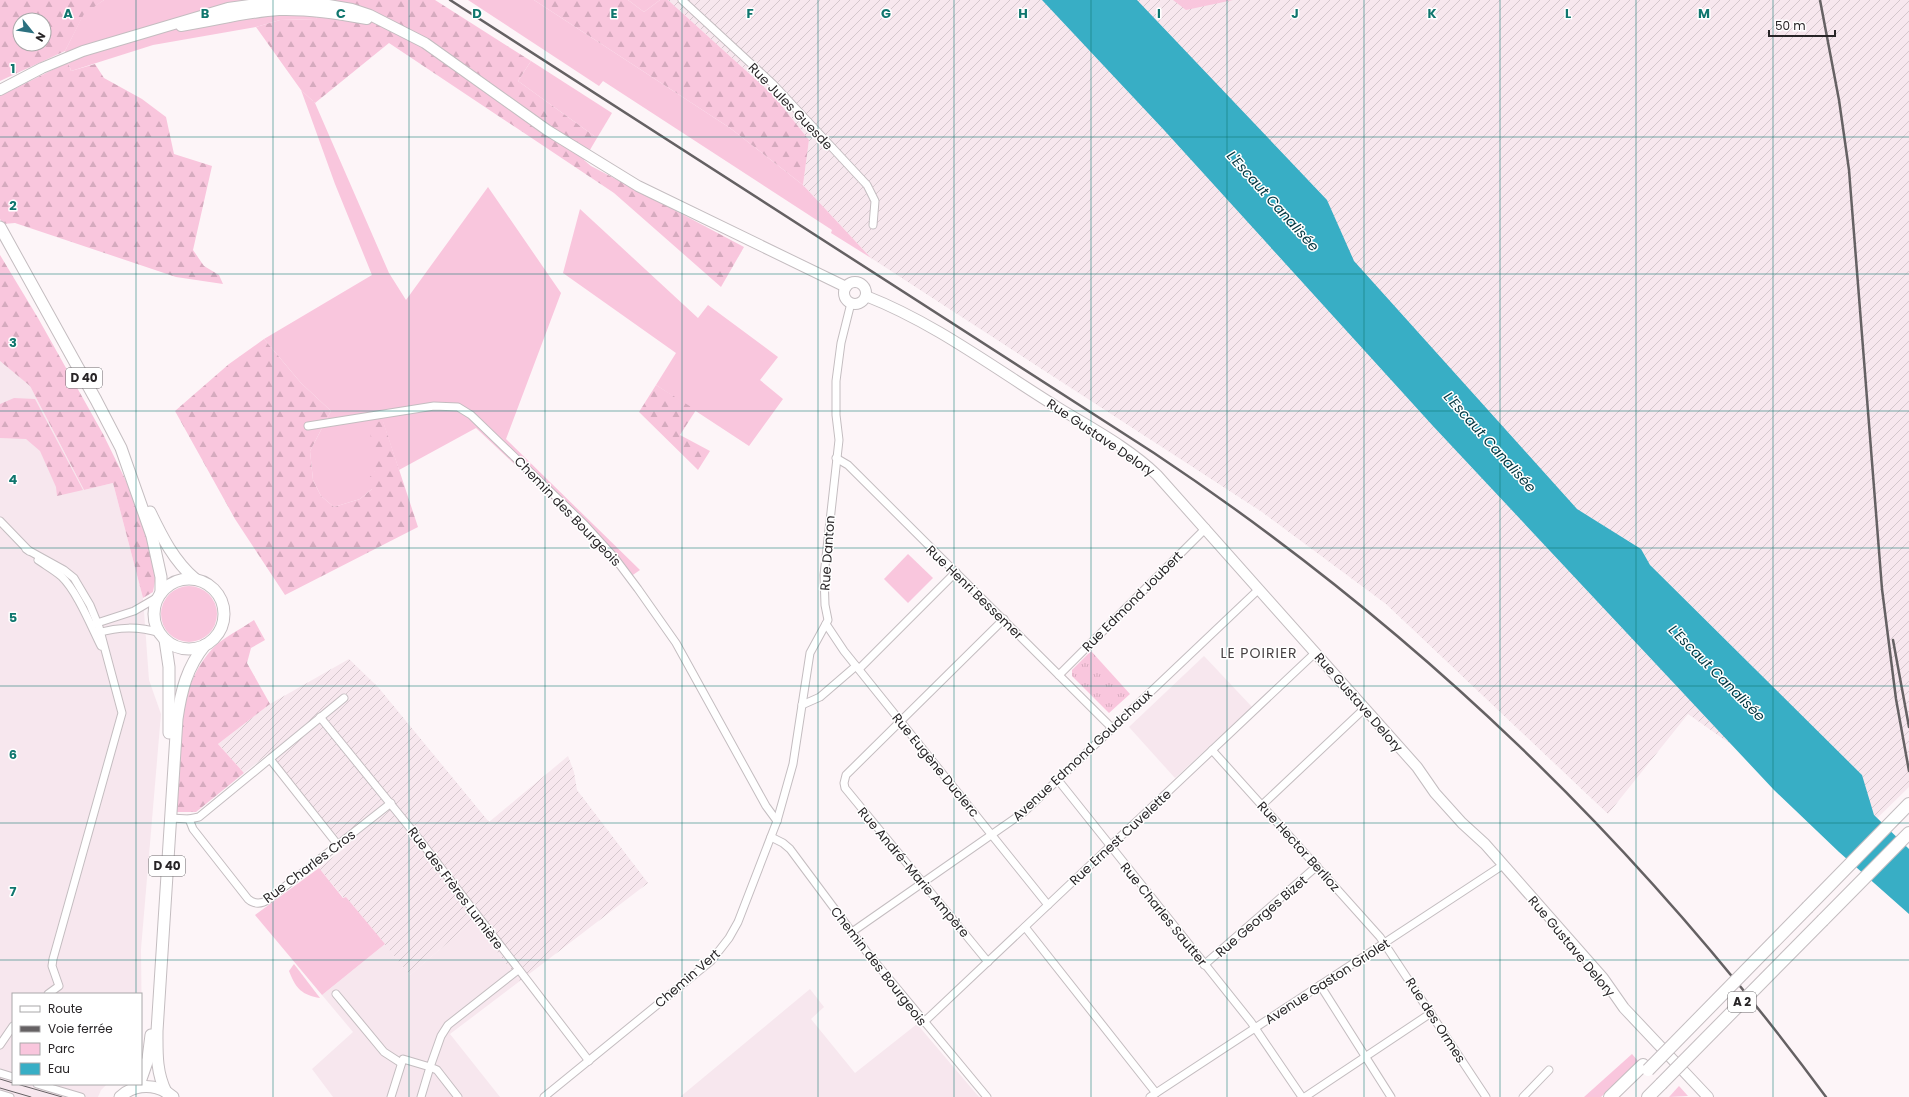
<svg xmlns="http://www.w3.org/2000/svg" width="1909" height="1097" font-family="Poppins,sans-serif">
  <style>
    .built { fill: #f7e7ee }
    .industrial { fill: url(#industrial-furrows) }
    .green { fill: #f9c6dd }
    .forest { fill: url(#forest-firs); fill-rule: evenodd }
    .park { fill: url(#park-tufts) }
    .water { fill: #38aec5 }
    .lines { fill: none; stroke-linecap: round; stroke-linejoin: round }
    .street-casing { stroke: #c4bdc0; stroke-width: 9 }
    .secondary-casing { stroke: #c4bdc0; stroke-width: 12 }
    .primary-casing { stroke: #c4bdc0; stroke-width: 13 }
    .highway-casing { stroke: #c4bdc0; stroke-width: 14 }
    .street { stroke: #fff; stroke-width: 7 }
    .secondary { stroke: #fff; stroke-width: 10 }
    .primary { stroke: #fff; stroke-width: 11 }
    .highway { stroke: #fff; stroke-width: 12 }
    .tram { stroke: #656163; stroke-width: 1 }
    .rail { stroke: #656163; stroke-width: 2.5 }
    .highway-bridge-casing { stroke: #c4bdc0; stroke-width: 14; stroke-linecap: butt }
    .highway-bridge { stroke: #fff; stroke-width: 12 }
    .grid { fill: none; stroke: #0f766e; stroke-width: 1; stroke-opacity: 0.55 }
    .labels { text-anchor: middle; stroke-width: 3; stroke-linejoin: round; paint-order: stroke }
    .shield { fill: #fff; stroke: #686668; stroke-width: 1 }
    .shield-label { font-size: 12px; font-weight: bold; fill: #282527 }
    .street-label { font-size: 13px; fill: #282527; stroke: #fff }
    .water-label { font-size: 14px; font-style: italic; fill: #003640; stroke: #fff }
    .neighbourhood-label { font-size: 14px; letter-spacing: 1px; fill: #484244; stroke: #fff }
    .grid-label { font-size: 13px; text-anchor: middle; font-weight: bold; fill: #0f766e; stroke: #fff; stroke-width: 3; stroke-linejoin: round; paint-order: stroke }
  </style>
  <defs>
    <pattern id="industrial-furrows" width="10" height="10" patternUnits="userSpaceOnUse"><rect width="10" height="10" fill="#f7e7ee"/><path d="M-1 1l2-2M0 10L10 0M9 11l2-2" fill="none" stroke="#d4c6cc"/></pattern>
    <pattern id="forest-firs" width="22" height="20" patternUnits="userSpaceOnUse"><rect width="22" height="20" fill="#f9c6dd"/><path d="M5 1l3.5 6h-7zM16 11l3.5 6h-7z" fill="#d5aabe"/></pattern>
    <pattern id="park-tufts" width="24" height="20" patternUnits="userSpaceOnUse"><rect width="24" height="20" fill="#f9c6dd"/><path d="M3 7l-1-3M5 7V3M7 7l1-3M15 17l-1-3M17 17v-4M19 17l1-3" fill="none" stroke="#d5aabe"/></pattern>
  </defs>
  <rect width="100%" height="100%" fill="#fdf5f8"/>
  <g class="built">
    <path d="M0 361 30 386 84 490 113 483 143 598 149 680 161 714 141 949 142 1040 141 1044V994H13V1084H107L101 1090 98 1097H0Z"/>
    <path d="M1204 656 1252 707 1175 778 1129 727Z"/>
    <path d="M473 921 520 981 450 1034 500 1097H333L312 1069 353 1032 322 995 385 944 410 975Z"/>
    <path d="M810 989 824 1007 811 1019 855 1073 917 1024 979 1097H680Z"/>
  </g>
  <g class="industrial">
    <path d="M668 0H1909V787L1860 835 1688 714 1608 814 1386 604 1262 512 871 258 803 185 809 140 774 96Z"/>
    <path d="M349 659 378 687 489 822 568 756 574 772 577 790 648 883 520 981 473 921 410 975 346 897 344 898 319 868 346 847 268 754 244 773 218 744 270 704Z"/>
  </g>
  <g class="green">
    <path d="M104 0H312L317 19 280 20 256 27 153 45 71 71 65 51 84 13Z"/>
    <path d="M468 0H534L730 128 803 185 871 258 831 233 832 230 603 81 599 86Z"/>
    <path d="M628 0H660L644 12Z"/>
    <path d="M1173 0H1233L1186 10Z"/>
    <path d="M531 61 612 113 597 138 518 81Z"/>
    <path d="M301 90 315 103 389 273 406 300 488 187 561 293 506 439 640 570 627 579 578 524 476 428 399 470 383 422 372 489 360 499 334 507 321 496 313 480 310 451 331 411 301 383 264 339 372 275 335 184Z"/>
    <path d="M580 209 698 318 708 305 778 357 760 380 783 399 749 446 656 385 676 353 563 273Z"/>
    <path d="M908 554 933 578 908 603 884 579Z"/>
    <circle cx="189" cy="614" r="28"/>
    <path d="M319 868 343 898 346 897 385 944 322 995 255 915Z"/>
    <path d="M294 964 320 998C302 995 296 989 289 971Z"/>
    <path d="M1632 1054 1639 1062 1601 1097H1584Z"/>
    <path d="M1679 1086 1688 1096 1669 1097Z"/>
  </g>
  <g class="forest">
    <path d="M0 0H104L84 14 65 51 0 81ZM20 20H44V44H20Z"/>
    <path d="M312 0H435L531 61 518 81 597 138 584 160 591 166 631 187 744 247 721 287 614 193 389 43 315 103 301 90 256 27 280 20 317 19Z"/>
    <path d="M534 0H628L644 12 660 0H668L774 96 809 140 803 185 730 128Z"/>
    <path d="M68 62 71 71 95 64 104 78 142 99 166 117 174 154 212 166 193 250 204 266 219 275 223 284 176 277 15 223 3 224 0 219V96Z"/>
    <path d="M0 255 38 318 103 434 129 487 145 529 156 576 153 592 143 598 113 483 84 490 30 386 0 361Z"/>
    <path d="M264 339 301 383 331 411 310 451 313 480 321 496 334 507 360 499 372 489 368 479 375 471 369 423 383 421 418 527 285 595 235 519 175 411 229 364Z"/>
    <path d="M656 385 696 410 680 435 710 451 698 470 639 412Z"/>
    <path d="M14 398 35 399 83 490 57 496 56 487 40 451 26 439 0 438V404Z"/>
    <path d="M254 620 265 640 251 648 247 663 270 704 218 744 244 773 196 812H176C178 758 173 691 213 648 224 637 241 629 254 620Z"/>
  </g>
  <path class="park" d="M1091 651 1130 694 1109 713 1072 676V670Z"/>
  <path class="water" d="M1042 0H1137L1327 200 1354 261 1577 509 1641 549 1650 565 1862 775 1874 815 1909 849V914L1839 852 1774 790 1433 426 1164 130Z"/>
  <g class="lines">
    <defs>
      <g id="street">
        <path d="M682 0 773 84 867 185 875 201 873 225"/>
        <path d="M308 426 434 406 458 407 471 415 585 525 614 557 638 589 676 643 766 806 777 821"/>
        <path d="M836 458 848 465 1112 728"/>
        <path d="M0 521 29 551"/>
        <path d="M26 549 64 570 74 578 90 605 99 627 122 713 53 959 52 966 59 986 48 994"/>
        <path d="M38 560C45 565 54 570 61 576 77 591 91 626 101 646"/>
        <path d="M94 624 134 611 158 597"/>
        <path d="M826 624 844 651 1048 905"/>
        <path d="M97 633C119 627 138 626 160 633"/>
        <path d="M859 669 956 572"/>
        <path d="M1059 675 1206 528"/>
        <path d="M802 705 820 697 856 666"/>
        <path d="M320 717 415 834 589 1061"/>
        <path d="M1212 750 1380 937 1486 1097"/>
        <path d="M270 759 338 845"/>
        <path d="M1058 780 1251 1022 1302 1097"/>
        <path d="M1262 805 1365 708"/>
        <path d="M170 818 189 819 199 817 344 698"/>
        <path d="M189 819 193 829 248 899C255 905 262 904 269 899L391 803"/>
        <path d="M771 837 783 843 790 849 866 951 987 1097"/>
        <path d="M1025 927 1156 1093"/>
        <path d="M852 932 1024 812 1259 589"/>
        <path d="M988 962 845 788 844 783 846 775 1004 619"/>
        <path d="M1204 965 1317 866"/>
        <path d="M1320 985 1391 1097"/>
        <path d="M336 994 384 1052 401 1063"/>
        <path d="M924 1022 1316 652"/>
        <path d="M0 1045 13 1026"/>
        <path d="M0 1073 13 1077"/>
        <path d="M37 1084 81 1097"/>
        <path d="M0 1094 10 1097"/>
        <path d="M391 1097 403 1059 430 1067 421 1097"/>
        <path d="M458 1097 437 1070 430 1067 441 1036 448 1025 518 970"/>
        <path d="M544 1097 711 961 729 938 738 922 777 821 793 764 810 653 828 620 825 605 824 575 839 440 836 415V381L841 343 851 303"/>
        <path d="M1150 1097 1503 865"/>
        <path d="M1305 1097 1431 1013"/>
        <path d="M1523 1097 1549 1070"/>
      </g>
      <g id="secondary">
        <path d="M181 26C214 21 246 12 279 10 308 9 338 14 367 19"/>
        <path d="M0 90 42 68 83 51 228 8 278 1 323 4 352 9 370 15 425 43 547 130 638 186 846 287"/>
        <circle cx="855" cy="293" r="11"/>
        <path d="M866 296C935 323 994 368 1057 407 1091 428 1128 447 1157 475L1417 767 1435 793 1462 823 1485 844 1603 978 1624 1008 1708 1097"/>
      </g>
      <g id="primary">
        <path d="M0 227 96 400 121 448 152 536 161 577V593"/>
        <path d="M150 512C162 537 174 561 195 579"/>
        <circle cx="189" cy="614" r="35"/>
        <path d="M165 640 169 667V733"/>
        <path d="M141 1079 148 1059 151 1035"/>
        <path d="M166 1092C156 1072 157 1052 157 1031L177 719C181 691 187 667 205 645"/>
        <path d="M120 1097C135 1083 157 1083 173 1097"/>
      </g>
      <g id="highway">
        <path d="M1808 907 1909 804"/>
        <path d="M1823 920 1909 833"/>
        <path d="M1610 1097 1643 1065"/>
        <path d="M1648 1097 1661 1084"/>
      </g>
    </defs>
    <use href="#street" class="street-casing"/>
    <use href="#secondary" class="secondary-casing"/>
    <use href="#primary" class="primary-casing"/>
    <use href="#highway" class="highway-casing"/>
    <use href="#street" class="street"/>
    <use href="#secondary" class="secondary"/>
    <use href="#primary" class="primary"/>
    <use href="#highway" class="highway"/>
    <g class="tram">
      <path d="M0 1079 13 1083"/>
      <path d="M17 1084 62 1097"/>
      <path d="M0 1088 31 1097"/>
    </g>
    <g class="rail">
      <path d="M450 0 1154 453C1418 629 1638 842 1826 1097"/>
      <path d="M1820 0 1839 100 1849 170 1882 589 1896 699 1909 771"/>
      <path d="M1893 640 1909 727"/>
    </g>
    <defs>
      <g id="highway-bridge">
        <path d="M1648 1070 1808 907"/>
        <path d="M1661 1084 1823 920"/>
      </g>
    </defs>
    <use href="#highway-bridge" class="highway-bridge-casing"/>
    <use href="#highway-bridge" class="highway-bridge"/>
  </g>
  <path class="grid" d="M136 0V994M273 0V1097M409 0V1097M545 0V1097M682 0V1097M818 0V1097M954 0V1097M1091 0V1097M1227 0V1097M1364 0V1097M1500 0V1097M1636 0V1097M1773 0V1097M0 137H1909M0 274H1909M0 411H1909M0 548H1909M0 686H1909M0 823H1909M0 960H1909M136 1084V1097"/>
  <g class="labels">
    <g class="shield">
      <rect x="66" y="368" width="36" height="20" rx="3"/>
      <rect x="149" y="856" width="36" height="20" rx="3"/>
      <rect x="1728" y="992" width="28" height="20" rx="3"/>
    </g>
    <g class="shield-label">
      <text x="84" y="382">D 40</text>
      <text x="167" y="870">D 40</text>
      <text x="1742" y="1006">A 2</text>
    </g>
    <g class="street-label">
      <text transform="translate(791 106) rotate(46)" y="5">Rue Jules Guesde</text>
      <text transform="translate(1101 437) rotate(34)" y="5">Rue Gustave Delory</text>
      <text transform="translate(568 511) rotate(46)" y="5">Chemin des Bourgeois</text>
      <text transform="translate(827 553) rotate(-86)" y="5">Rue Danton</text>
      <text transform="translate(975 592) rotate(44)" y="5">Rue Henri Bessemer</text>
      <text transform="translate(1132 601) rotate(-45)" y="5">Rue Edmond Joubert</text>
      <text transform="translate(1359 702) rotate(49)" y="5">Rue Gustave Delory</text>
      <text transform="translate(1082 755) rotate(-43)" y="5">Avenue Edmond Goudchaux</text>
      <text transform="translate(936 765) rotate(51)" y="5">Rue Eugène Duclerc</text>
      <text transform="translate(1120 837) rotate(-43)" y="5">Rue Ernest Cuvelette</text>
      <text transform="translate(1299 846) rotate(48)" y="5">Rue Hector Berlioz</text>
      <text transform="translate(309 866) rotate(-37)" y="5">Rue Charles Cros</text>
      <text transform="translate(914 872) rotate(50)" y="5">Rue André-Marie Ampère</text>
      <text transform="translate(456 888) rotate(53)" y="5">Rue des Frères Lumière</text>
      <text transform="translate(1164 914) rotate(51)" y="5">Rue Charles Sautter</text>
      <text transform="translate(1261 916) rotate(-41)" y="5">Rue Georges Bizet</text>
      <text transform="translate(1572 946) rotate(50)" y="5">Rue Gustave Delory</text>
      <text transform="translate(879 966) rotate(52)" y="5">Chemin des Bourgeois</text>
      <text transform="translate(687 978) rotate(-41)" y="5">Chemin Vert</text>
      <text transform="translate(1327 981) rotate(-33)" y="5">Avenue Gaston Griolet</text>
      <text transform="translate(1436 1020) rotate(57)" y="5">Rue des Ormes</text>
    </g>
    <g class="water-label">
      <text transform="translate(1273 201) rotate(48)" y="5">L'Escaut Canalisée</text>
      <text transform="translate(1490 442) rotate(48)" y="5">L'Escaut Canalisée</text>
      <text transform="translate(1717 673) rotate(45)" y="5">L'Escaut Canalisée</text>
    </g>
    <g class="neighbourhood-label">
      <text x="1259" y="658">LE POIRIER</text>
    </g>
  </g>
  <g class="grid-label">
    <text x="68" y="18">A</text>
    <text x="205" y="18">B</text>
    <text x="341" y="18">C</text>
    <text x="477" y="18">D</text>
    <text x="614" y="18">E</text>
    <text x="750" y="18">F</text>
    <text x="886" y="18">G</text>
    <text x="1023" y="18">H</text>
    <text x="1159" y="18">I</text>
    <text x="1295" y="18">J</text>
    <text x="1432" y="18">K</text>
    <text x="1568" y="18">L</text>
    <text x="1704" y="18">M</text>
    <text x="13" y="73">1</text>
    <text x="13" y="210">2</text>
    <text x="13" y="347">3</text>
    <text x="13" y="484">4</text>
    <text x="13" y="622">5</text>
    <text x="13" y="759">6</text>
    <text x="13" y="896">7</text>
  </g>
  <rect x="12" y="993" width="130" height="92" fill="#ffffff" stroke="#a9a8a9"/>
  <rect x="20" y="1006" width="20" height="6" fill="#ffffff" stroke="#a9a8a9"/>
  <text x="48" y="1013" font-size="12" fill="#282527">Route</text>
  <rect x="20" y="1026" width="20" height="6" fill="#656163" stroke="#a9a8a9"/>
  <text x="48" y="1033" font-size="12" fill="#282527">Voie ferrée</text>
  <rect x="20" y="1043" width="20" height="12" fill="#f9c6dd" stroke="#a9a8a9"/>
  <text x="48" y="1053" font-size="12" fill="#282527">Parc</text>
  <rect x="20" y="1063" width="20" height="12" fill="#38aec5" stroke="#a9a8a9"/>
  <text x="48" y="1073" font-size="12" fill="#282527">Eau</text>
  <g transform="translate(32 32) rotate(120)"><circle r="19" fill="#ffffff" stroke="#a9a8a9"/>
  <path d="M0-3L7 15L0 10L-7 15Z" fill="#2c7180"/>
  <text y="-6" font-size="11" font-weight="bold" text-anchor="middle" fill="#282527">N</text>
  </g>
  <path d="M1769 30v6h66v-6" fill="none" stroke="#282527" stroke-width="2"/>
  <text x="1775" y="30" font-size="12" fill="#282527" stroke="#ffffff" stroke-width="3" paint-order="stroke">50 m</text>
</svg>
